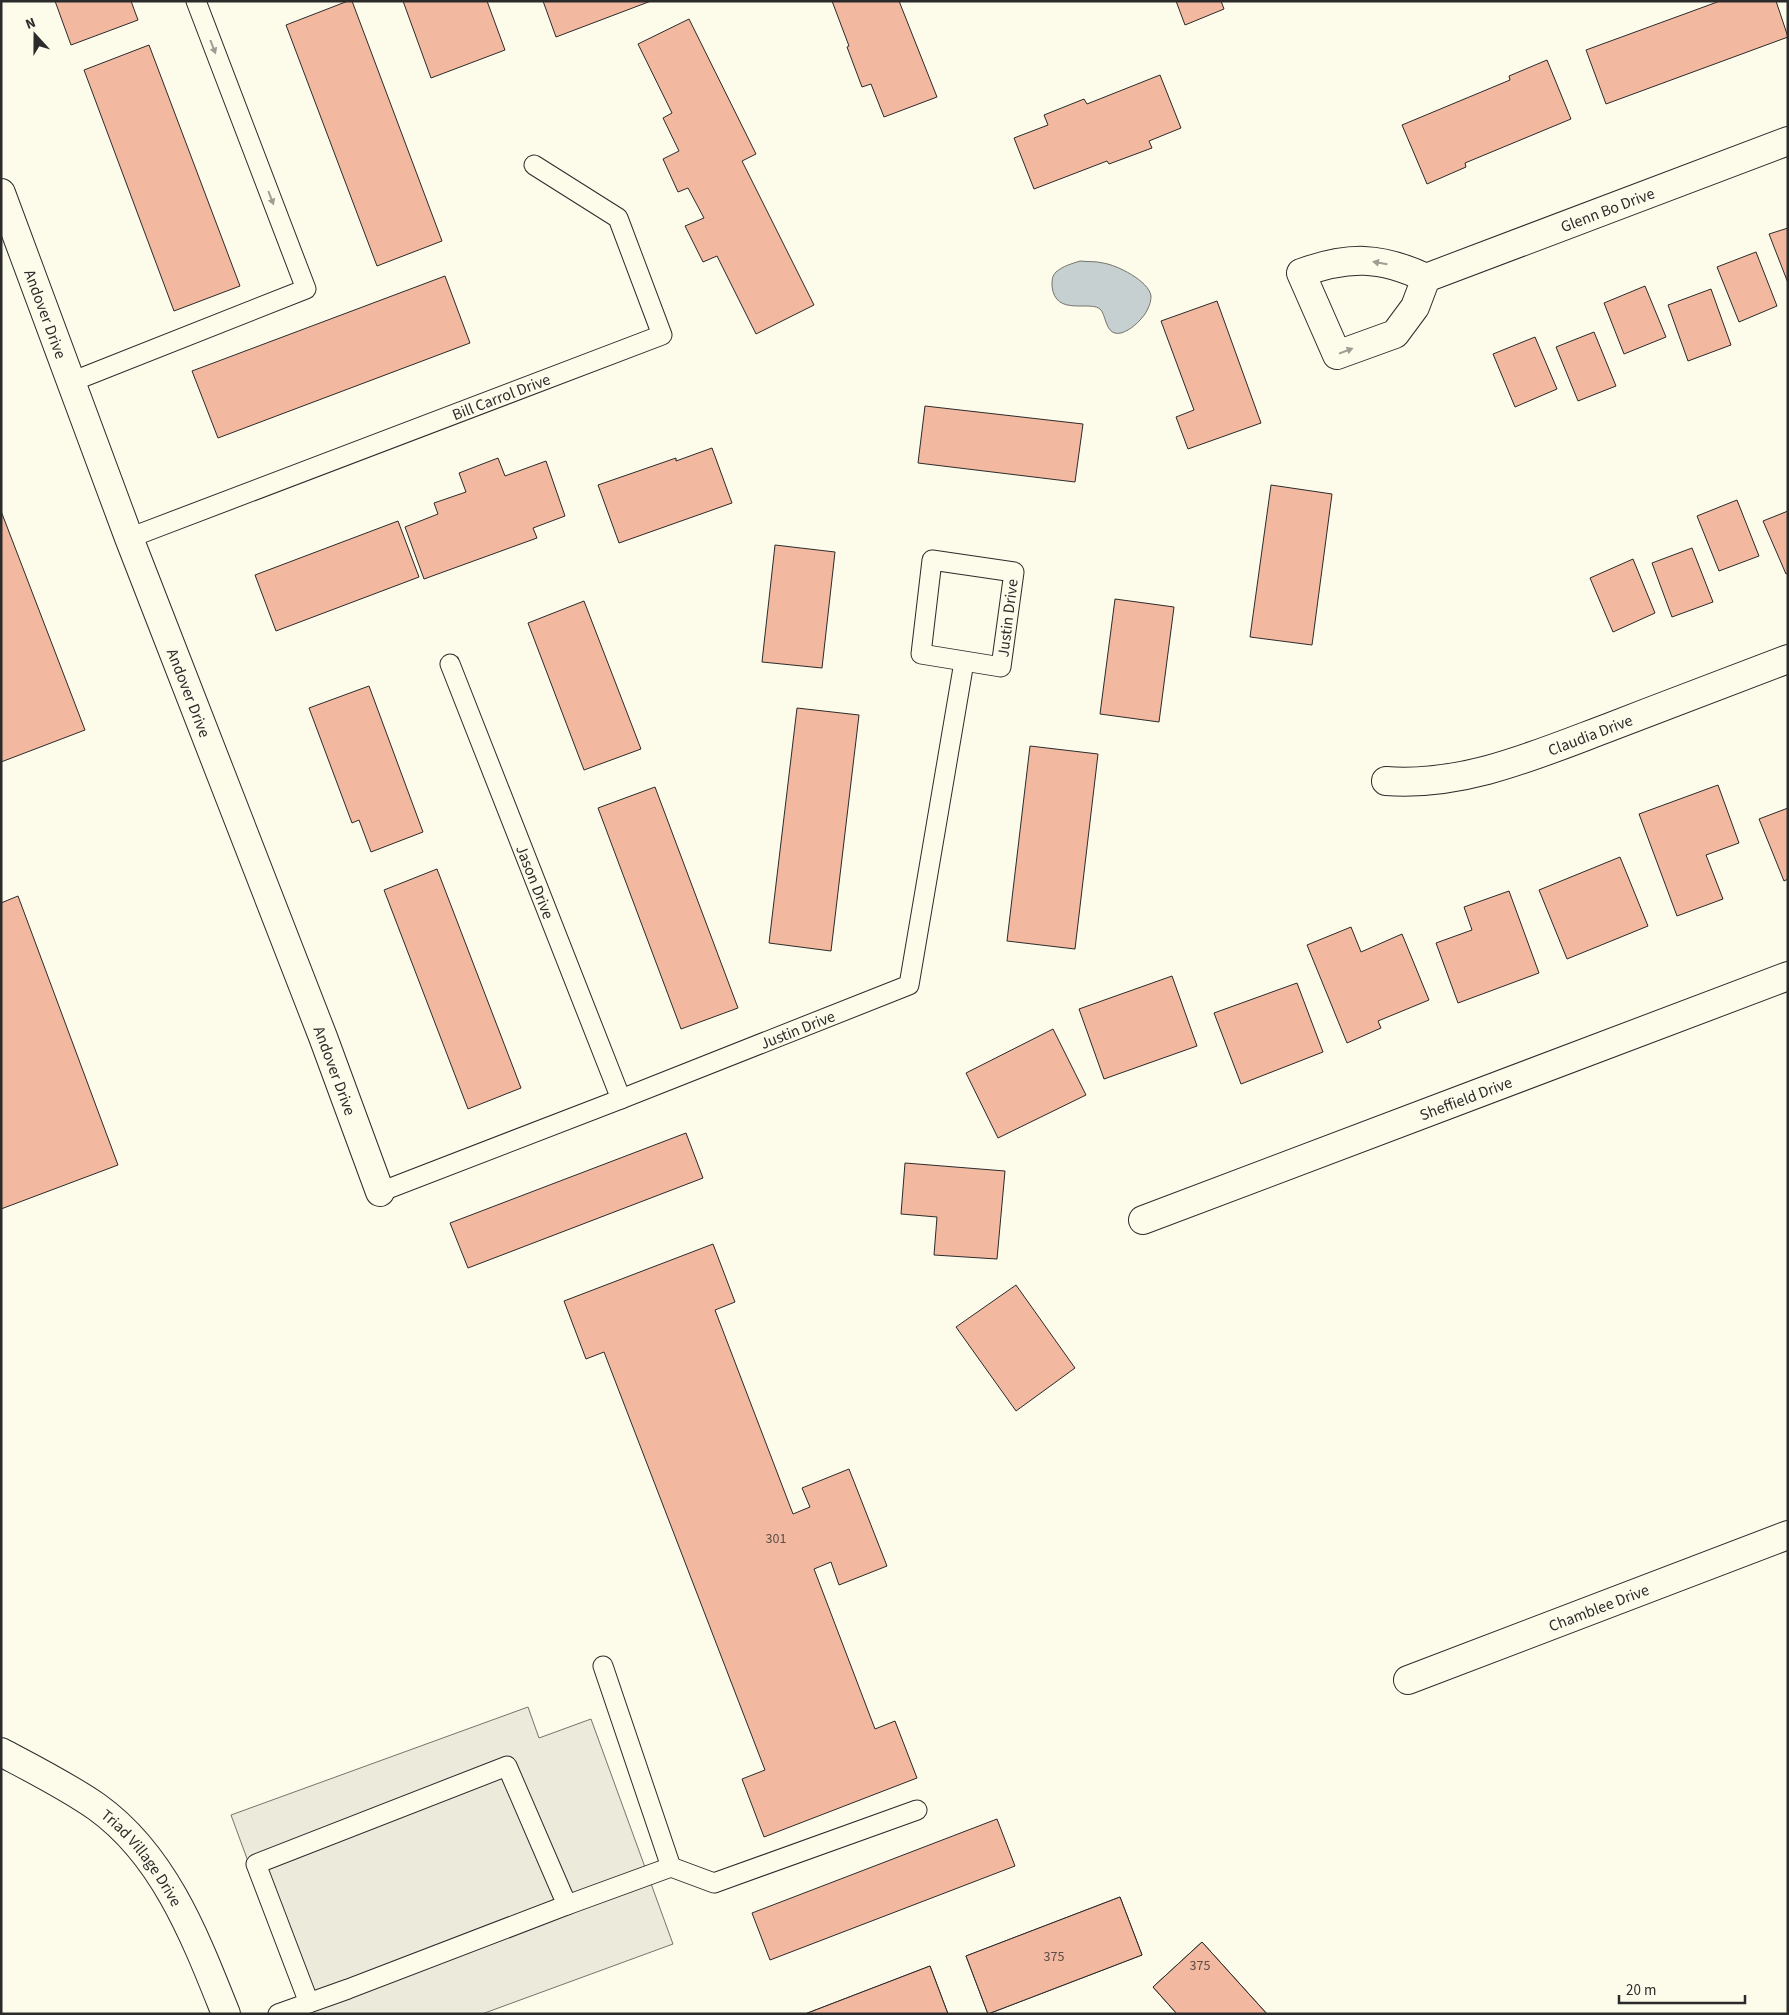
<svg xmlns="http://www.w3.org/2000/svg" width="1789" height="2015" font-family="'Source Sans 3',sans-serif">
  <style>
    .parking { fill: #eceadb; stroke: #74746e }
    .water { fill: #c7d0d0; stroke: #74746e }
    .building { fill: #f2b8a0; stroke: #2b2b2b }
    .lines { fill: none; stroke-linecap: round; stroke-linejoin: round }
    .lane-casing { stroke: #2b2b2b; stroke-width: 21 }
    .street-casing { stroke: #2b2b2b; stroke-width: 30 }
    .secondary-casing { stroke: #2b2b2b; stroke-width: 30 }
    .lane { stroke: #fdfbea; stroke-width: 19 }
    .street { stroke: #fdfbea; stroke-width: 28 }
    .secondary { stroke: #fdfbea; stroke-width: 28 }
    .oneway { fill: #9e9d94 }
    .labels { text-anchor: middle; stroke-width: 4; stroke-linejoin: round; paint-order: stroke }
    .number-label { font-size: 14px; fill: #5d4e48 }
    .street-label { font-size: 16px; fill: #2b2b2b; stroke: #fdfbea }
  </style>
  <rect width="100%" height="100%" fill="#fdfbea"/>
  <path class="parking" d="M528 1707 539 1738 591 1719 673 1944 482 2014H304L231 1815Z"/>
  <path class="water" d="M1080 261C1088 262 1096 261 1103 263 1117 265 1149 281 1151 296 1151 303 1148 309 1145 314 1139 322 1131 330 1121 333 1106 336 1107 319 1101 310 1092 299 1055 318 1052 286 1052 280 1052 276 1056 272 1063 266 1071 264 1080 261Z"/>
  <g class="building">
    <path d="M55 1H131L138 20 71 45Z"/>
    <path d="M348 1H352L442 241 377 266 286 25Z"/>
    <path d="M403 1H487L505 50 431 78Z"/>
    <path d="M543 1H651L556 37Z"/>
    <path d="M832 1H899L937 97 884 117 871 84 862 87 847 47 849 46Z"/>
    <path d="M1176 1H1221L1224 9 1185 25Z"/>
    <path d="M1720 1H1776L1788 37 1606 104 1586 50Z"/>
    <path d="M689 19 756 154 742 161 814 305 756 334 717 256 703 262 685 226 704 218 688 188 678 192 663 159 679 151 663 118 672 113 638 44Z"/>
    <path d="M149 45 240 286 174 311 84 70Z"/>
    <path d="M1547 60 1571 119 1465 163 1466 167 1427 184 1402 125 1510 80 1509 76Z"/>
    <path d="M1160 75 1181 128 1149 141 1152 148 1109 164 1107 161 1034 189 1014 138 1048 125 1044 115 1084 99 1087 104Z"/>
    <path d="M1788 228V283L1769 234Z"/>
    <path d="M1756 252 1777 306 1739 322 1717 267Z"/>
    <path d="M445 276 470 343 218 438 192 371Z"/>
    <path d="M1645 286 1666 337 1624 354 1604 303Z"/>
    <path d="M1711 289 1731 345 1688 361 1668 305Z"/>
    <path d="M1217 301 1261 423 1188 449 1176 417 1194 410 1161 321Z"/>
    <path d="M1594 332 1616 386 1578 401 1556 347Z"/>
    <path d="M1535 337 1557 389 1515 407 1493 354Z"/>
    <path d="M925 406 1083 424 1075 482 918 463Z"/>
    <path d="M712 448 732 503 619 543 598 485 676 458V461Z"/>
    <path d="M498 458 505 476 546 461 565 516 533 528 537 538 424 579 405 527 438 514 434 503 466 492 459 473Z"/>
    <path d="M1271 485 1332 494 1312 645 1250 637Z"/>
    <path d="M1737 500 1759 556 1719 571 1697 516Z"/>
    <path d="M1 511 85 730 1 762Z"/>
    <path d="M1788 511V573L1786 574 1763 521Z"/>
    <path d="M398 521 419 577 276 631 255 575Z"/>
    <path d="M775 545 835 552 822 668 762 662Z"/>
    <path d="M1692 548 1713 602 1672 617 1652 563Z"/>
    <path d="M1633 559 1655 613 1613 632 1590 578Z"/>
    <path d="M1115 599 1174 607 1159 722 1100 714Z"/>
    <path d="M584 601 641 749 584 770 528 623Z"/>
    <path d="M369 686 423 832 371 852 359 820 352 823 309 708Z"/>
    <path d="M797 708 859 715 831 951 769 943Z"/>
    <path d="M1030 746 1098 754 1075 949 1007 941Z"/>
    <path d="M1718 785 1739 843 1706 855 1723 899 1677 916 1639 814Z"/>
    <path d="M655 787 738 1008 681 1029 598 808Z"/>
    <path d="M1788 808V879L1784 881 1759 819Z"/>
    <path d="M1620 857 1648 926 1567 959 1539 890Z"/>
    <path d="M437 869 521 1088 468 1109 384 890Z"/>
    <path d="M1509 891 1539 973 1458 1003 1436 943 1472 930 1464 907Z"/>
    <path d="M18 896 118 1165 1 1209V903Z"/>
    <path d="M1351 927 1361 952 1402 934 1429 1000 1378 1021 1381 1028 1347 1043 1307 945Z"/>
    <path d="M1172 976 1197 1046 1104 1079 1079 1009Z"/>
    <path d="M1297 983 1323 1052 1241 1084 1214 1013Z"/>
    <path d="M1053 1029 1086 1095 998 1138 966 1073Z"/>
    <path d="M686 1133 703 1178 468 1268 450 1223Z"/>
    <path d="M905 1163 1005 1171 997 1259 934 1255 937 1217 901 1214Z"/>
    <path d="M713 1244 735 1302 715 1310 793 1514 810 1507 802 1488 849 1469 887 1566 839 1585 831 1562 814 1569 875 1729 895 1721 917 1778 764 1837 742 1779 765 1770 604 1352 586 1359 564 1301Z"/>
    <path d="M1016 1285 1075 1368 1016 1411 956 1327Z"/>
    <path d="M997 1819 1015 1866 770 1960 752 1913Z"/>
    <path d="M1120 1897 1142 1955 988 2014 966 1956Z"/>
    <path d="M1120 1897 1142 1955 988 2014 966 1956Z"/>
    <path d="M1202 1942 1267 2014H1177L1153 1987Z"/>
    <path d="M1202 1942 1267 2014H1177L1153 1987Z"/>
    <path d="M930 1966 948 2014H805Z"/>
    <path d="M930 1966 948 2014H805Z"/>
  </g>
  <g class="lines">
    <defs>
      <g id="lane">
        <path d="M71 382 306 289 196 1"/>
        <path id="s1" d="M129 538 662 335 618 218 534 165"/>
        <path d="M932 560 1014 572 1001 667 921 654Z"/>
        <path id="s2" d="M450 664 621 1099"/>
        <path id="s3" d="M380 1192 621 1099 909 985 964 662"/>
        <path d="M671 1867 714 1883 917 1810"/>
        <path d="M567 1905 671 1867 603 1666"/>
        <path d="M278 2014 348 1989 567 1905 507 1766 256 1864 309 2003"/>
      </g>
      <g id="street">
        <path id="s4" d="M1 193 129 538 323 1037 380 1192"/>
        <path id="s5" d="M1426 278 1415 307 1395 334 1337 355 1301 273C1348 256 1380 256 1426 278L1788 141"/>
        <path id="s6" d="M1386 781C1464 787 1538 754 1610 727 1669 704 1728 682 1788 659"/>
        <path id="s7" d="M1143 1220 1788 976"/>
        <path id="s8" d="M1408 1680 1788 1535"/>
      </g>
      <g id="secondary">
        <path id="s9" d="M1 1752C33 1769 67 1786 97 1807 165 1856 196 1939 226 2014"/>
      </g>
    </defs>
    <use href="#lane" class="lane-casing"/>
    <use href="#street" class="street-casing"/>
    <use href="#secondary" class="secondary-casing"/>
    <use href="#lane" class="lane"/>
    <use href="#street" class="street"/>
    <use href="#secondary" class="secondary"/>
  </g>
  <defs><path id="oneway-solid" d="M-6-.8H1V-3.2L6.5 0L1 3.2V.8H-6Z" transform="scale(1.25)"/></defs>
  <g class="oneway">
    <use href="#oneway-solid" transform="translate(213 47) rotate(69)"/>
    <use href="#oneway-solid" transform="translate(271 198) rotate(69)"/>
    <use href="#oneway-solid" transform="translate(1380 263) rotate(-170)"/>
    <use href="#oneway-solid" transform="translate(1346 351) rotate(-21)"/>
  </g>
  <g class="labels">
    <g class="number-label">
      <text x="776" y="1543">301</text>
      <text x="1054" y="1961">375</text>
      <text x="1200" y="1970">375</text>
    </g>
    <g class="street-label">
      <text dy="6" stroke="none"><textPath href="#s5" startOffset="539">Glenn Bo Drive</textPath></text>
      <text dy="6" stroke="none"><textPath href="#s4" startOffset="129">Andover Drive</textPath></text>
      <text dy="6" stroke="none"><textPath href="#s1" startOffset="398">Bill Carrol Drive</textPath></text>
      <text transform="translate(1007 618) rotate(-83)" y="6">Justin Drive</text>
      <text dy="6" stroke="none"><textPath href="#s4" startOffset="534">Andover Drive</textPath></text>
      <text dy="6" stroke="none"><textPath href="#s6" startOffset="211">Claudia Drive</textPath></text>
      <text dy="6" stroke="none"><textPath href="#s2" startOffset="234">Jason Drive</textPath></text>
      <text dy="6" stroke="none"><textPath href="#s3" startOffset="448">Justin Drive</textPath></text>
      <text dy="6" stroke="none"><textPath href="#s4" startOffset="939">Andover Drive</textPath></text>
      <text dy="6" stroke="none"><textPath href="#s7" startOffset="345">Sheffield Drive</textPath></text>
      <text dy="6" stroke="none"><textPath href="#s8" startOffset="204">Chamblee Drive</textPath></text>
      <text dy="6" stroke="none"><textPath href="#s9" startOffset="179">Triad Village Drive</textPath></text>
    </g>
  </g>
  <rect width="1789" height="2015" fill="none" stroke="#2b2b2b" stroke-width="5"/>
  <g transform="translate(35 35) rotate(339)" stroke="#fdfbea" stroke-width="4" paint-order="stroke">
  <path d="M0-4L9 19L0 12L-9 19Z" fill="#2b2b2b"/>
  <text y="-8" font-size="14" font-weight="bold" text-anchor="middle" fill="#2b2b2b">N</text>
  </g>
  <path d="M1619 1995v8h126v-8" fill="none" stroke="#2b2b2b" stroke-width="2.5"/>
  <text x="1626" y="1995" font-size="15" fill="#2b2b2b" stroke="#fdfbea" stroke-width="4" paint-order="stroke">20 m</text>
</svg>
